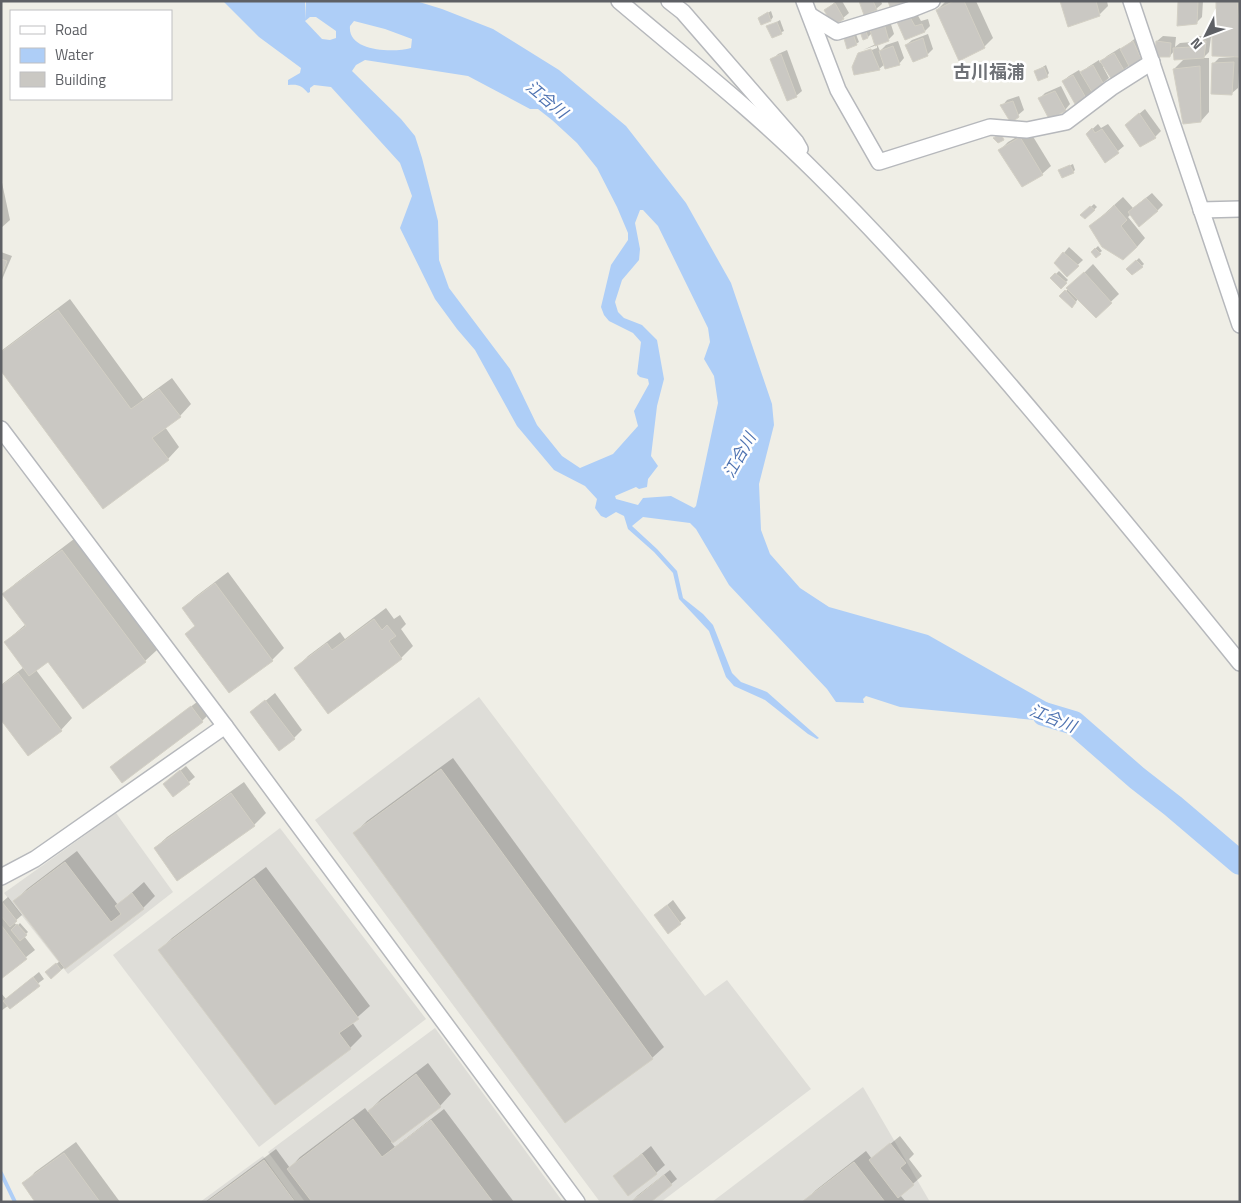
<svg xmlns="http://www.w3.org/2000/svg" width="1241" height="1203" font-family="'Titillium Web','Noto Sans JP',sans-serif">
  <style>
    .industrial { fill: #deddd8 }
    .water { fill: #aecef7; fill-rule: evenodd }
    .shadow { fill: #0003; fill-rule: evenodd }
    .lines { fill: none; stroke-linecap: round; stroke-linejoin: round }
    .stream { stroke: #aecef7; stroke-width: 4 }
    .river { stroke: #aecef7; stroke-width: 24 }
    .building { fill: #cac8c3; stroke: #d3d0c5 }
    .minor-casing { stroke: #b6b8bc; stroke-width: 18 }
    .minor { stroke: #fff; stroke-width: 15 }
    .labels { text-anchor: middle; stroke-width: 5; stroke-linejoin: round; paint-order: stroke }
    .water-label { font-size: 16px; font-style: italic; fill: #4f73b1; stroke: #fff }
    .quarter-label { font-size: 18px; font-weight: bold; fill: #6f7277; stroke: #fff }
  </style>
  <rect width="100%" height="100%" fill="#efeee6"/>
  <g class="industrial">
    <path d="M479 697 705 996 727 980 811 1089 661 1202H600L315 820Z"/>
    <path d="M116 813 173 892 68 974 4 893Z"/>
    <path d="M280 828 426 1019 259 1147 113 955Z"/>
    <path d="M435 1028 563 1202H305L268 1152Z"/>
    <path d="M863 1087 930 1202H712Z"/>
    <path d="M263 1156 296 1202H200Z"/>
  </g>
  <path class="water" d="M223 1H305V20L306 1H416L442 9 493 29 559 70 626 126 686 203 731 283 772 404 774 425 759 484 761 530 770 554 800 588 829 607 928 635 1087 725 900 707 866 696 863 699 864 703 836 702 827 689 729 585 696 529 690 523 643 517 632 526 657 549 677 571 683 598 703 614 713 625 732 673 741 682 767 692 819 738 817 739 808 734 765 700 734 686 726 677 709 631 679 599 673 573 654 552 628 529 624 516 616 512 606 518 601 516 595 508 597 499 585 486 554 470 517 426 475 350 457 329 435 299 400 228 412 196 400 163 331 87 314 85 310 88V92L308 93C301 85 298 84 288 85V80L300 73 301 68 259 37ZM310 17H316L336 31V38L330 40 322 39 305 21ZM354 21 385 29 412 39 411 48C394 53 347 52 350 26ZM365 60 468 76 530 109H538L552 120 577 143 597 168 617 207 628 233V240L611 265 601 307 604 315 609 321 633 333 641 342 637 374 640 377 648 379 649 384 634 411 638 426 613 454 580 468 562 456 537 425 510 369 449 288 439 260 438 221 422 158 415 136 401 119 352 71 356 65ZM640 210H643L658 226 708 328 710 342 704 359 714 376 718 403 696 506 694 508 671 496 643 498 638 505 616 499 615 496 636 487 639 489 647 487 648 479 658 466 651 456 657 406 664 379 657 340 642 325 624 318 618 312 615 302 622 280 639 260 640 249 635 223Z"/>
  <g class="shadow">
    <path d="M836 1H842L849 13 843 18 826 11Z"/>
    <path d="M860 1H881L882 4 876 9Z"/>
    <path d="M946 1H976L993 38 984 47 937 10Z"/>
    <path d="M1061 1H1107L1108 6 1099 15Z"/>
    <path d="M1179 1H1203L1202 17 1196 23Z"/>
    <path d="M1217 1H1240V55L1238 88 1232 93 1213 64 1219 58 1234 57V55L1211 37 1209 52 1203 58H1209V112L1201 121 1174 69 1185 58 1174 51 1170 56H1157V41L1163 36 1176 37 1175 47 1180 43 1192 42 1198 36H1213V22L1217 18Z"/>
    <path d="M771 11 773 17 771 20 759 18Z"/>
    <path d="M916 12 921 21 928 19 930 26 925 31 905 39 899 22 904 17ZM915 13 916 16 904 21V18Z"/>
    <path d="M889 18 894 34 888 40 877 44 880 51 886 45 898 41 904 58 899 64H885L879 69 861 54 877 48V45L863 50 876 44 872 33 868 37 861 29Z"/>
    <path d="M780 20 784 31 773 36 768 27Z"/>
    <path d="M854 29 859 42 856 44 844 35Z"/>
    <path d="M928 34 933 49 928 54 914 61 906 45 912 40Z"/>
    <path d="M1138 36 1146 54 1141 60 1130 65 1112 78 1105 66 1103 67 1109 78 1085 97 1063 81 1069 76 1079 70 1081 74 1088 67 1099 60 1100 63 1107 56 1120 48 1121 50Z"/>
    <path d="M787 50 802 91 796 96 772 60 778 54Z"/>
    <path d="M1046 65 1049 73 1047 76 1036 71Z"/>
    <path d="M1061 86 1070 104 1065 110 1039 99 1045 93Z"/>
    <path d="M1019 96 1024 110 1011 121 1002 106 1007 100Z"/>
    <path d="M1145 109 1161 131 1155 137 1132 120Z"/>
    <path d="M1098 124 1101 128 1108 124 1124 146 1106 161 1087 134Z"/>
    <path d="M1029 130 1051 166 1042 174 1000 150 1008 142Z"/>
    <path d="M1073 164 1075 170 1073 172 1060 170Z"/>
    <path d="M1 178 10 220 1 228Z"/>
    <path d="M1152 193 1163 205 1158 210 1139 225 1131 214 1128 217 1145 238 1137 247 1091 226 1123 197 1133 208Z"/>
    <path d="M1094 204 1097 207 1085 218 1082 215Z"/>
    <path d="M1098 246 1102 251 1096 256 1092 252Z"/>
    <path d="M1069 247 1083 260 1067 275 1064 253Z"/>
    <path d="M1 252 12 256 1 282Z"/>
    <path d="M1139 258 1144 264 1142 266 1128 269Z"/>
    <path d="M1093 264 1119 294 1096 316 1078 298 1075 304 1061 296Z"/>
    <path d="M1059 271 1068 280 1061 287 1052 278Z"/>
    <path d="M70 299 143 399 172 378 191 404 180 416 165 427 179 447 168 459 1 369V351Z"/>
    <path d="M74 539 157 650 145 661H48L36 670 72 718 61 730 1 718V685L24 667 5 642 26 624 4 594 16 583Z"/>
    <path d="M228 572 284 648 272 660 229 692 186 634 196 625 183 608 195 597Z"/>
    <path d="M386 608 394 619 400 615 406 624 401 629 413 646 401 658 328 712 296 668 308 656 340 632 345 639Z"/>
    <path d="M275 693 302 730 294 738 251 713Z"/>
    <path d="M201 699 211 712 202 721 122 781 112 767 121 759Z"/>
    <path d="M453 758 664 1047 652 1058 355 833 367 821Z"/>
    <path d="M186 766 195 777 173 795 170 779Z"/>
    <path d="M244 782 266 813 254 825 155 848 167 837Z"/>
    <path d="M77 851 118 905 144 882 155 896 143 908 61 970H49L60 961 15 901 27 889Z"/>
    <path d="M266 867 370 1006 352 1022 362 1036 350 1048 276 1104 160 950 172 938Z"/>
    <path d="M8 897 22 915 14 922 17 926 20 923 28 932 24 936 35 950 1 977V903Z"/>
    <path d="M673 900 686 918 669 932 655 915Z"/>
    <path d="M39 972 44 979 1 1011V993L6 999Z"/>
    <path d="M428 1063 451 1094 440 1106 391 1142 395 1147 444 1109 514 1202H205L276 1149 290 1168 300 1157 365 1108 368 1112 381 1099Z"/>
    <path d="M900 1136 914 1154 909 1159 922 1176 900 1195 906 1202H804L816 1190 866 1151 872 1159Z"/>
    <path d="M76 1142 120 1202H37L24 1184 35 1172Z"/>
    <path d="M651 1146 665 1165 656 1173 615 1176Z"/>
    <path d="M670 1170 677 1179 671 1184 649 1202H632L637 1196Z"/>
  </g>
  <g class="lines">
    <path class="stream" d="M1 1173 15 1202"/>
    <path class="river" d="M1044 714 1074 723 1137 778 1173 806 1240 863"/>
  </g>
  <g class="building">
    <path d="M859 1H873L877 10 864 15Z"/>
    <path d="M888 1H907V2L890 7Z"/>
    <path d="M954 1H964L985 48 959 61 936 10Z"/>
    <path d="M1060 1H1096L1100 16 1068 27Z"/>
    <path d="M1178 1H1198L1197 24 1177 26Z"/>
    <path d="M1216 1H1237L1240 31V57L1212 56V22L1216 20Z"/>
    <path d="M835 3 844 19 833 26 824 10Z"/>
    <path d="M768 12 771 21 761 25 758 18Z"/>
    <path d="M910 17 915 26 922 24 925 32 905 40 897 22Z"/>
    <path d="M777 22 782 34 772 38 766 26Z"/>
    <path d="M884 23 889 41 875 46 869 27Z"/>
    <path d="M865 27 868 38 863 40 859 29Z"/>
    <path d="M852 31 857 45 847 49 843 35Z"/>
    <path d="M923 38 928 56 913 62 905 45Z"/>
    <path d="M1133 41 1142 61 1130 68 1120 49Z"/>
    <path d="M1156 41 1171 43 1170 57H1155Z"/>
    <path d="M1192 41H1206L1204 58 1174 60 1173 48 1191 47Z"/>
    <path d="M893 46 900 65 885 69 879 51Z"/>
    <path d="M871 49 880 70 854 75 852 67 858 53Z"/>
    <path d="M1114 53 1125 72 1112 80 1100 61Z"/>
    <path d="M781 54 797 97 787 101 770 59Z"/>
    <path d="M1234 62 1232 95 1211 94 1212 63Z"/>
    <path d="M1093 65 1104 85 1092 92 1080 72Z"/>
    <path d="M1200 66 1201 122 1183 124 1173 69Z"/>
    <path d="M1044 67 1048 77 1038 81 1034 71Z"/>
    <path d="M1073 75 1086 98 1075 104 1062 81Z"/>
    <path d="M1055 91 1066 111 1049 119 1038 98Z"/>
    <path d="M1013 101 1019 117 1011 123 1000 105Z"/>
    <path d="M1139 113 1156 138 1140 147 1125 125Z"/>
    <path d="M1092 128 1095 133 1102 129 1119 153 1105 163 1086 134Z"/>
    <path d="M1001 134 1004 140 998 143 993 138Z"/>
    <path d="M1020 137 1043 175 1022 187 998 150Z"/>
    <path d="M1070 165 1074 173 1062 178 1058 170Z"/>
    <path d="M1146 198 1158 211 1139 227 1128 212Z"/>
    <path d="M1114 205 1127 220 1121 226 1137 247 1123 260 1102 247 1089 226 1109 211Z"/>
    <path d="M1090 206 1095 210 1085 219 1080 215Z"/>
    <path d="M1095 248 1101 254 1096 258 1091 252Z"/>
    <path d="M1063 252 1079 266 1067 277 1054 263Z"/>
    <path d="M1 259 7 261 1 277Z"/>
    <path d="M1136 260 1143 267 1132 275 1126 269Z"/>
    <path d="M1084 272 1112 303 1096 318 1066 288Z"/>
    <path d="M1055 273 1067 283 1061 289 1050 278Z"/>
    <path d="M1065 290 1076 302 1072 308 1059 296Z"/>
    <path d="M58 310 131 409 159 389 181 417 152 438 169 460 103 509 1 371V352Z"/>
    <path d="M62 550 146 662 83 709 48 662 29 676 4 642 26 626 2 594Z"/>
    <path d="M215 583 273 661 229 693 185 634 195 626 182 608Z"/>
    <path d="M374 619 382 630 387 625 396 636 389 641 402 659 328 714 294 668 327 643 332 650Z"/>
    <path d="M18 673 62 731 28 756 1 720V686Z"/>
    <path d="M265 700 295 739 279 751 250 712Z"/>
    <path d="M191 706 203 722 122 783 110 767Z"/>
    <path d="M441 769 653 1059 565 1123 353 833Z"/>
    <path d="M180 770 190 784 173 797 163 784Z"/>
    <path d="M231 793 255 826 177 881 154 848Z"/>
    <path d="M65 862 111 922 121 914 115 906 132 893 144 909 65 969 13 901Z"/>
    <path d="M254 878 359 1019 339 1033 351 1049 275 1105 158 950Z"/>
    <path d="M1 902H2L17 921 10 927 1 916Z"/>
    <path d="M667 905 681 924 668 934 654 915Z"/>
    <path d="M17 924 27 935 20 941 11 930Z"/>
    <path d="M1 925 27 959 1 979Z"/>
    <path d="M56 963 61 970 51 979 45 972Z"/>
    <path d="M33 977 40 986 10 1009 3 1001Z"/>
    <path d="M416 1074 441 1107 393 1143 368 1111Z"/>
    <path d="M353 1119 382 1157 431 1120 493 1202H312L287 1169Z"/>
    <path d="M890 1143 906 1163 900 1168 914 1185 898 1198 869 1160Z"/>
    <path d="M64 1153 100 1202H35L22 1183Z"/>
    <path d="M642 1154 657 1174 628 1196 613 1176Z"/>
    <path d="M264 1160 295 1202H207Z"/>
    <path d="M854 1162 885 1202H803V1201Z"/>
    <path d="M664 1175 672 1185 651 1202H631Z"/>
  </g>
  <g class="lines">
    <defs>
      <g id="minor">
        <path d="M619 1C685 57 754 111 815 172 898 254 973 341 1048 430 1113 507 1176 584 1240 663"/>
        <path d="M669 1 683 12 796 142 800 149"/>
        <path d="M804 1 838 90 879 162 990 127 1027 130 1066 122 1111 88 1152 62"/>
        <path d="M1131 1 1240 325"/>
        <path d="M811 16 837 32 912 9 932 1"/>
        <path d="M1201 210 1240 209"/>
        <path d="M1 429 225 726 577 1202"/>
        <path d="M1 877 35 859 225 726"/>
      </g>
    </defs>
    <use href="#minor" class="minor-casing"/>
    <use href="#minor" class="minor"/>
  </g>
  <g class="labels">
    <g class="water-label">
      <text transform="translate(547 99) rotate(40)" y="6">江合川</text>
      <text transform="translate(739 455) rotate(-61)" y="6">江合川</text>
      <text transform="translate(1053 718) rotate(22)" y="6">江合川</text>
    </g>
    <g class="quarter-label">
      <text x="989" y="78">古川福浦</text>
    </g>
  </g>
  <rect width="1241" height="1203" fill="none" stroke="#5e6065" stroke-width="5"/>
  <rect x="10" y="10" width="162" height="90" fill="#ffffff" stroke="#bfbfc1"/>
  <rect x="20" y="26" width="25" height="8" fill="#ffffff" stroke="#bfbfc1"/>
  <text x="55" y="35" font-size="15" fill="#5e6065">Road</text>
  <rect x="20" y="48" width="25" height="15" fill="#aecef7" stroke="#bfbfc1"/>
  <text x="55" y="60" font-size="15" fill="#5e6065">Water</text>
  <rect x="20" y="72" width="25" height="15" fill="#cac8c3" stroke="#bfbfc1"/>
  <text x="55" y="85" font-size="15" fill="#5e6065">Building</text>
  <g transform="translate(1206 35) rotate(228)" stroke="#ffffff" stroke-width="4" paint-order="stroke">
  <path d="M0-4L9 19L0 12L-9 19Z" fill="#5e6065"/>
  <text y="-8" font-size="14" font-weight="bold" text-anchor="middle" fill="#5e6065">N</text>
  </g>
</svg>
